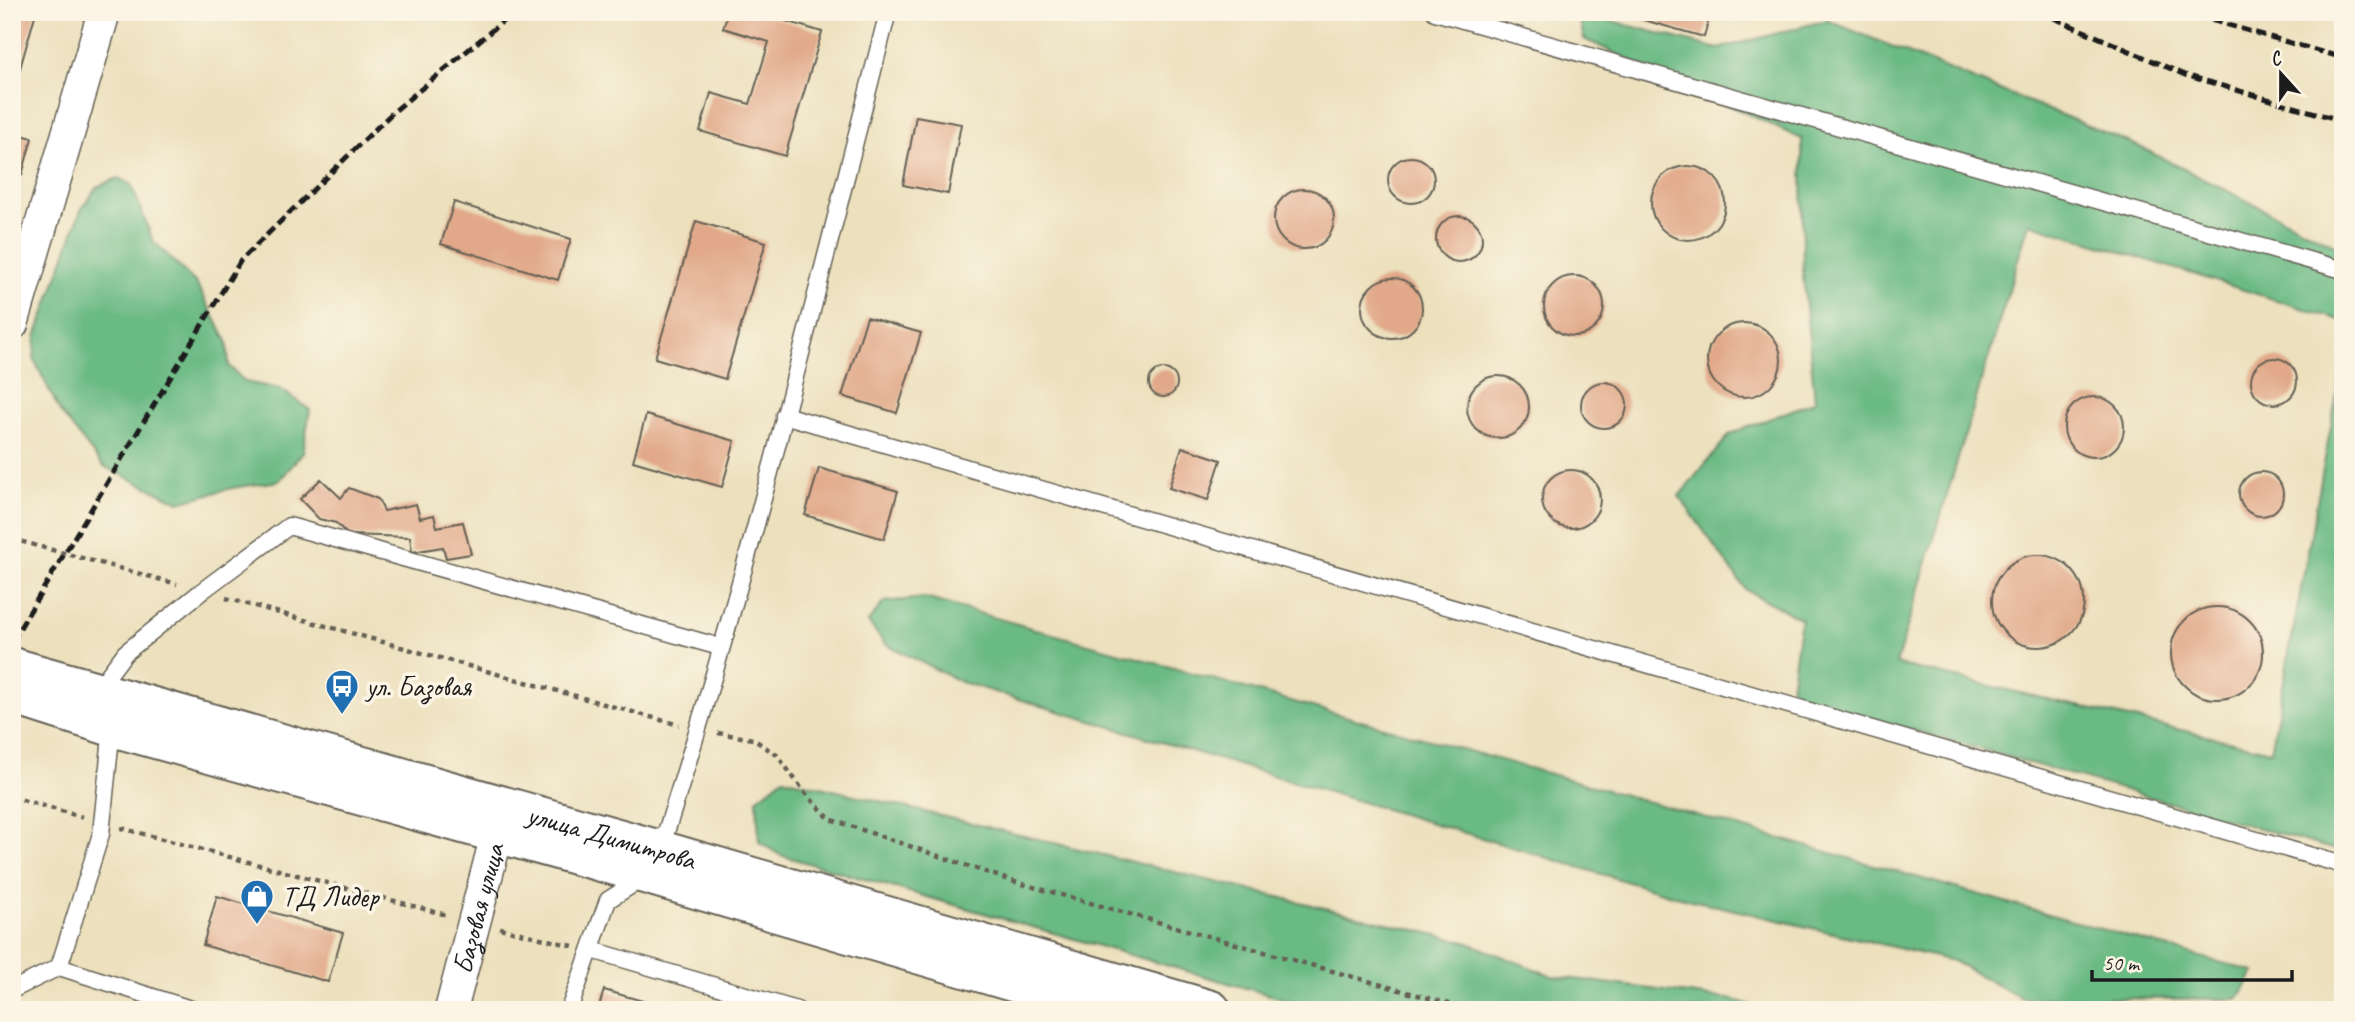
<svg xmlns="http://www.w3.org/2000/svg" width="2355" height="1022" font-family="Caveat,sans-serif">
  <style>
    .forest { fill: #6bba84; stroke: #446b50; stroke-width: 2 }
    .building { fill: #e1a989 }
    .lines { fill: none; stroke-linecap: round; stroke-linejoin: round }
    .service-casing { stroke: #656154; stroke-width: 19 }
    .minor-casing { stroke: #656154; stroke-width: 35 }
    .primary-casing { stroke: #656154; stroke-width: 42 }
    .path { stroke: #656154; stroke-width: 4.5; stroke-dasharray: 5 5; stroke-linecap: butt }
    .service { stroke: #fff; stroke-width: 16 }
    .minor { stroke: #fff; stroke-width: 32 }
    .primary { stroke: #fff; stroke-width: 38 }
    .rail { stroke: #1c1c1c; stroke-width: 5; stroke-dasharray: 10 5; stroke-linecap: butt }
    .labels { text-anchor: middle; stroke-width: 7; stroke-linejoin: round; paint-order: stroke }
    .poi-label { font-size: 28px; fill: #1c1c1c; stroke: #fcf5e5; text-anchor: start }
    .street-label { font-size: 28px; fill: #1c1c1c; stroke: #fcf5e5 }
  </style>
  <rect width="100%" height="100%" fill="#fcf5e5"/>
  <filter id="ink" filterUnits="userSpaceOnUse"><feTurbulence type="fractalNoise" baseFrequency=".0143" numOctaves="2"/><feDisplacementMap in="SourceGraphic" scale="14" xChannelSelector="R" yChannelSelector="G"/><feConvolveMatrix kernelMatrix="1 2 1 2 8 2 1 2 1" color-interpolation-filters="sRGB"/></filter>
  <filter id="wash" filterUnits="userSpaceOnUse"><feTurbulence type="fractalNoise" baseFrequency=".00686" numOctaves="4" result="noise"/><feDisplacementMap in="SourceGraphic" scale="28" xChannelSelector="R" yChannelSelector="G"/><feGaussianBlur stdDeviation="1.57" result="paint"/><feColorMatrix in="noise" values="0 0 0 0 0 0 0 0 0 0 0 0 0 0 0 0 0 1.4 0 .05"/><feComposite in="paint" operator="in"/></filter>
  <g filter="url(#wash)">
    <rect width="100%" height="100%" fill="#ece0bd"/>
    <g class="forest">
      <path d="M1578 12 1718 49 1827 20 2138 146 2343 249V321L2029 223 1896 664 2271 751 2343 361V852L1790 695 1801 619 1746 590 1679 496 1730 434 1815 401 1803 277 1802 139 1584 39Z"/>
      <path d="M118 178 131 184 153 241 196 283 227 341 229 366 245 382 280 389 310 410 303 452 279 481 232 488 179 502 103 466 60 412 34 359 36 337 81 210 97 187Z"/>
      <path d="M925 598 2254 972H2255L2238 999 2021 998 1953 961 1675 896 961 682 885 644 868 622 884 602Z"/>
      <path d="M783 778 1466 942 1552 976 1734 1000 1768 1010H1323L780 855 759 842 757 799Z"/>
    </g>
    <g id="blocks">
      <g class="building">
        <path d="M12 12H36L13 93H12Z"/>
        <path d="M728 12H756L822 32 785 156 700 131 711 93 750 104 769 42 723 28Z"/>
        <path d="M1615 12H1711L1704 37Z"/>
        <path d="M916 116 961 124 948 194 903 185Z"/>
        <path d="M12 132 32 138 22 175 12 172Z"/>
        <circle cx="1411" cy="180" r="23"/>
        <circle cx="1688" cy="203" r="37"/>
        <circle cx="1304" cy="219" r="30"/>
        <path d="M454 202 571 239 558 280 441 244Z"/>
        <circle cx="1459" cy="239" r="23"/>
        <path d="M696 221 766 242 725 379 655 358Z"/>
        <circle cx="1574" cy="306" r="30"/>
        <circle cx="1392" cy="308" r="30"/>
        <path d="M867 317 921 333 897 413 842 396Z"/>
        <circle cx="1744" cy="360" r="37"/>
        <circle cx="2274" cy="381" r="23"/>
        <circle cx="1163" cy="383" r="14"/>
        <circle cx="1498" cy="407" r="31"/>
        <circle cx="1604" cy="405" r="23"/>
        <circle cx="2094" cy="427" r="30"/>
        <path d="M646 415 735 441 722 487 633 461Z"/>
        <path d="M1182 447 1221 460 1208 500 1169 488Z"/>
        <path d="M819 468 898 491 884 539 805 515Z"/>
        <circle cx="1571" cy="499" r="29"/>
        <circle cx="2261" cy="494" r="22"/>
        <path d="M321 479 341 498 349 488 378 499 384 511 416 504 420 518 434 515 437 527 463 522 471 554 446 558 443 547 412 552 410 537 348 535 336 523 319 519 300 499Z"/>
        <circle cx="2038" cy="601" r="46"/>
        <circle cx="2217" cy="653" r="46"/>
        <path d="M217 896 343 933 328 982 203 945Z"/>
        <path d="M604 990 671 1009V1010H598Z"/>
      </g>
    </g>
  </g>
  <g filter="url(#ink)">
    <use href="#blocks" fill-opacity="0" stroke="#656154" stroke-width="2"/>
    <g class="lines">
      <defs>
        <g id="service">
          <path d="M1435 12 2343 270"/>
          <path d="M784 415 2343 865"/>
          <path d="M97 690 125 653 202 591 289 526 720 647"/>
          <path d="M112 727 101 834 59 967 194 1010"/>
          <path d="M660 851C749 575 816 292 888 12"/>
          <path d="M592 950 797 1010"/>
          <path d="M12 990 59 967"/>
          <path d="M569 1010 608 900 643 878"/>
        </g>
        <g id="minor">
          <path d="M12 324 104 12"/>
          <path id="s1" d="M451 1010 503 812"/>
        </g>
        <g id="primary">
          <path id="s2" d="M12 667 660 850 1211 1010"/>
          <path d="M12 695 112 727 648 875 1108 1010"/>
        </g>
      </defs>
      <use href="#service" class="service-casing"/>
      <use href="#minor" class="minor-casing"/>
      <use href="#primary" class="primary-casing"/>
      <g class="path">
        <path d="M12 539 177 584"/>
        <path d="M226 598 679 725"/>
        <path d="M718 733 753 739 777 755 805 793 830 819 1012 881 1471 1010"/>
        <path d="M12 797 82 817"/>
        <path d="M121 828 447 915"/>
        <path d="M500 928 573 946"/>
      </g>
      <use href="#service" class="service"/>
      <use href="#minor" class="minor"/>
      <use href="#primary" class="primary"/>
      <g class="rail">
        <path d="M2040 12 2185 75 2343 121"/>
        <path d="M2183 12 2343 58"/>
        <path d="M12 641 241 260 392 113 514 12"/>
      </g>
    </g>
  </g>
  <defs>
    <symbol id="bus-pin" viewBox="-11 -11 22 30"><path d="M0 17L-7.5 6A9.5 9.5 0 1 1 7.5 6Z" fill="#1f6fb2" stroke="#fcf5e5"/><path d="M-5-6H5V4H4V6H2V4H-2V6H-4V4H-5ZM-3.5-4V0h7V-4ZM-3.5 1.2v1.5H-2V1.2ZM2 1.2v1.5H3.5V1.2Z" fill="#fff"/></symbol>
    <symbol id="shop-pin" viewBox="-11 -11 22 30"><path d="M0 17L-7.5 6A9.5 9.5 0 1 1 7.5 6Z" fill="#1f6fb2" stroke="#fcf5e5"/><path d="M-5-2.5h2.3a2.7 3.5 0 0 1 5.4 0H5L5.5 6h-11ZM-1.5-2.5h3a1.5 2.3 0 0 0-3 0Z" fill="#fff"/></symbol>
  </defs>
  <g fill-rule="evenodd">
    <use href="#bus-pin" x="323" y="667" width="38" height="52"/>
    <use href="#shop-pin" x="238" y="877" width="38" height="52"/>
  </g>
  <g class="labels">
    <g class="poi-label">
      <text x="366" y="696">ул. Базовая</text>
      <text x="282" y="906">ТД Лидер</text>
    </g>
    <g class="street-label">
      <text dy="10" stroke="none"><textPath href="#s2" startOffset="623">улица Димитрова</textPath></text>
      <text dy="10" stroke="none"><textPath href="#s1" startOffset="105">Базовая улица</textPath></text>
    </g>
  </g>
  <rect width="2355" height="1022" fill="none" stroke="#fcf5e5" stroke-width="42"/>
  <g transform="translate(2281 74) rotate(339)" stroke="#fcf5e5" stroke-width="5" paint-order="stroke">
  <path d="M0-5L12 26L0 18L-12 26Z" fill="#1c1c1c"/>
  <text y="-10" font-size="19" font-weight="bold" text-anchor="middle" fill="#1c1c1c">С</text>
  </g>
  <path d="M2092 970v10h200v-10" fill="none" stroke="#1c1c1c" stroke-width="3.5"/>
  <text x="2103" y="970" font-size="21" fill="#1c1c1c" stroke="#fcf5e5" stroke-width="5" paint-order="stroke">50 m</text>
</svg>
